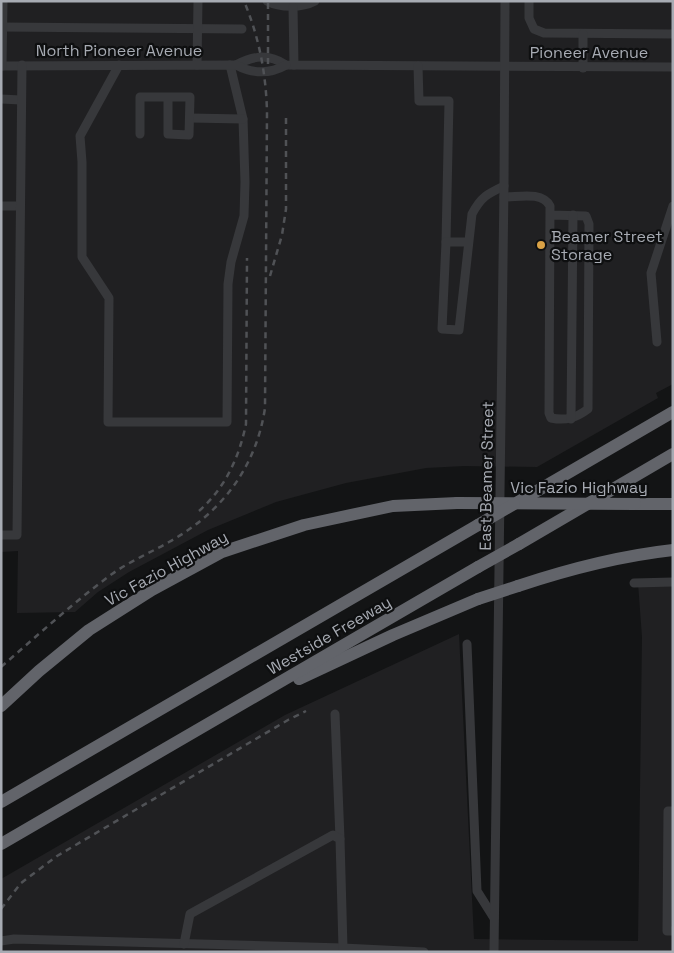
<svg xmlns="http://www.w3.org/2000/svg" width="674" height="953" font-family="'Space Grotesk',sans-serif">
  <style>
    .built { fill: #202022 }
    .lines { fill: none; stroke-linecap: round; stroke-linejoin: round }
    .minor { stroke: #37383b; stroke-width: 9 }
    .highway { stroke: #62646a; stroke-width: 12 }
    .rail { stroke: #505256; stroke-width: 2.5; stroke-dasharray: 6 5; stroke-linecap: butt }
    .highway-bridge { stroke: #62646a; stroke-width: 12 }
    .poi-dot { fill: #daa246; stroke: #0e0f10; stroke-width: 2 }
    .labels { text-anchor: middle; stroke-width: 4.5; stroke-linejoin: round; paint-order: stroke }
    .street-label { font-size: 16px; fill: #a7abb3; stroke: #0e0f10 }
    .poi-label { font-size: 16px; fill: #a7abb3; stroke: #0e0f10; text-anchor: start }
  </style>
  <rect width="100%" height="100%" fill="#131415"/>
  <g class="built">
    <path d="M1 1H673V384L656 393 658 398 537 467 464 466 426 468 346 483 276 502 208 530 129 572 98 592 75 612 17 613 18 551 1 552Z"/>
    <path d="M638 583 673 584V952H1V879L285 715 459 634 474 939 638 941 642 637Z"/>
  </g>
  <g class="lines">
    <g class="minor">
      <path d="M267 1C280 8 302 8 315 1"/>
      <path d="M529 1V18L534 29 544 33 673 34"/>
      <path d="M293 7 294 65"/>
      <path d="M1 27 242 29"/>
      <path d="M583 34V68"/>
      <path d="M119 65 80 136 82 162V257L109 298 108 422H227L228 284 231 262 244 216 245 182 243 119 230 65"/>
      <path d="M197 65 198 1"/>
      <path d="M236 65C254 55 269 54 286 65L673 67"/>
      <path d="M1 66 236 65C253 74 270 74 286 65"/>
      <path d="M2 66 3 1"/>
      <path d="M418 66 419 101H449L446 242"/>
      <path d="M1 99 21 100"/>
      <path d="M190 118 243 119"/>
      <path d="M140 134V97H190L189 135 168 134V97"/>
      <path d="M504 197C519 197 542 191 550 206L549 413 551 418C566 421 576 418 588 409L589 224 586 216 551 215"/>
      <path d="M1 206H20"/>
      <path d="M468 242H446L442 329 459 330 472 214C481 197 487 194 504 186"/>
      <path d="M657 342 651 273 673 206"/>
      <path d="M571 419 573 215"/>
      <path d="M1 535H17L22 65"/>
      <path d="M634 583 673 582"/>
      <path d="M467 644 477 891 494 918"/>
      <path d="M335 714 340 839"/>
      <path d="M673 811H668L667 931H673"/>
      <path d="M1 941 14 939 343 948"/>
      <path d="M184 944 190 914 333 835 340 839 343 948 424 952"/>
      <path d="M494 952 504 186 505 1"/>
    </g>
    <g class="highway">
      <path d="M518 502 673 412"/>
      <path d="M635 504H673"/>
      <path d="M519 544 673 454"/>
      <path d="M518 586C569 569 619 556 673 550"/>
      <path d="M299 679 393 635 478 599"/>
      <path d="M1 706 39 671 89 630 152 590 222 552 304 525 393 506 457 503"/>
      <path d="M1 802 478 525"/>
      <path d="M1 844 478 567"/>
    </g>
    <g class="rail">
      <path d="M268 64V1"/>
      <path d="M270 276 282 235 286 209V118"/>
      <path d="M199 511C225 488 239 458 246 424L247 258"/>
      <path d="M1 667C38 635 74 602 112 574 130 561 150 553 169 542 221 513 256 468 265 408L267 112C266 73 259 37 244 1"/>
      <path d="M1 909 21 883 57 856 288 720 306 711"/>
    </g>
    <g class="highway-bridge">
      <path d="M457 503 635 504"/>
      <path d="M478 525 514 504"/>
      <path d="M478 567 519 544"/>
      <path d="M478 599 518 586"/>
    </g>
  </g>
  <circle class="poi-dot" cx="541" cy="245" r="5"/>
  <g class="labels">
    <g class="street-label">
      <text x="119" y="56">North Pioneer Avenue</text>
      <text x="589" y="58">Pioneer Avenue</text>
      <text transform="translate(486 476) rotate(-89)" y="6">East Beamer Street</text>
      <text x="579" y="493">Vic Fazio Highway</text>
      <text transform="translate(166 568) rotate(-29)" y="6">Vic Fazio Highway</text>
      <text transform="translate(329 635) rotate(-30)" y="6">Westside Freeway</text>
    </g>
    <g class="poi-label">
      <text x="551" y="242">Beamer Street<tspan x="551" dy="18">Storage</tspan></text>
    </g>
  </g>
  <rect width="674" height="953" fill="none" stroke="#a7abb3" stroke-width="5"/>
</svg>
